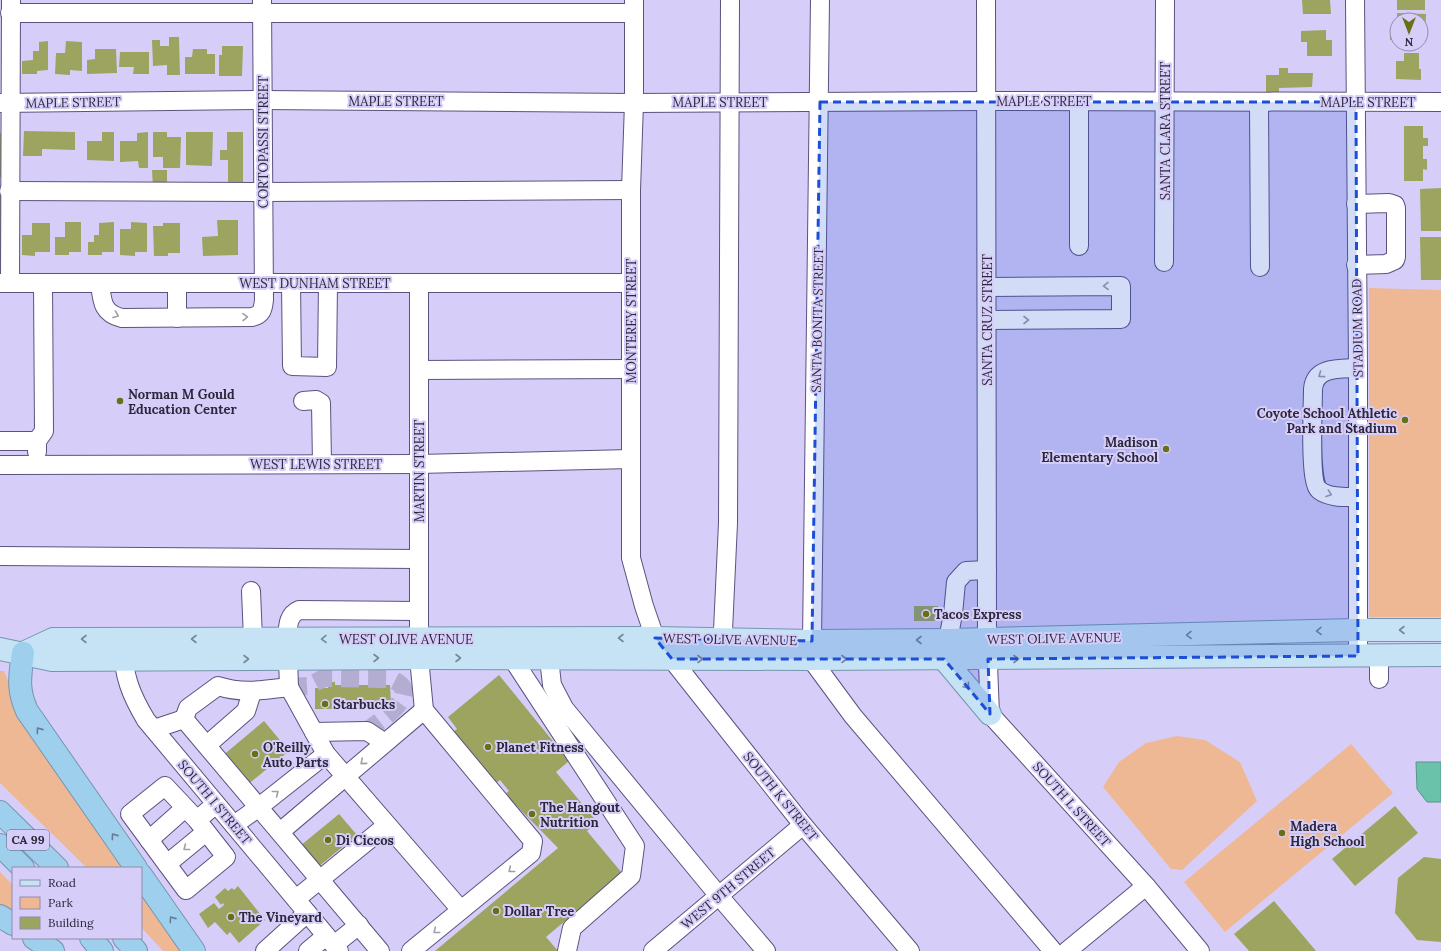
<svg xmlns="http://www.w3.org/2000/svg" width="1441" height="951" font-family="Lora,serif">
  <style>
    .green { fill: #efb894 }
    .water { fill: #6bc2ab; stroke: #58948a }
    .building { fill: #9ca45f }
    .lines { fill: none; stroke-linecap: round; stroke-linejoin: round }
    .minor-tunnel { stroke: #b4add2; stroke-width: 18; stroke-dasharray: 18 9; stroke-linecap: butt }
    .minor-casing { stroke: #5d527f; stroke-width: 20 }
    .major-casing { stroke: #7695af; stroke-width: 24 }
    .highway-casing { stroke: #7695af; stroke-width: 24 }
    .minor { stroke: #fff; stroke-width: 18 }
    .major { stroke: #c5e3f4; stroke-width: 22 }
    .highway { stroke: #9ed0ed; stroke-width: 22 }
    .oneway { stroke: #a09ea7 }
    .oneway2 { stroke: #788698 }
    .oneway3 { stroke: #657c94 }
    .marked { fill: #1d4ed8; fill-opacity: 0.2; stroke: #1d4ed8; stroke-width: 3; stroke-dasharray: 8 5; stroke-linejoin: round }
    .poi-dot { fill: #686f16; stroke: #d6cef8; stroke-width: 1.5 }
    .labels { text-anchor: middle; stroke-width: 4; stroke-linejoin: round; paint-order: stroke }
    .shield { fill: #d6cef8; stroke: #5f5a74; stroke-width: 1 }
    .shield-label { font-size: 12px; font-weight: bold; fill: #2c283c }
    .street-label { font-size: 13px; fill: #2c283c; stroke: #d6cef8 }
    .poi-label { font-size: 13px; font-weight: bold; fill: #2c283c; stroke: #d6cef8; text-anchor: start }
  </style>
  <rect width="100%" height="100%" fill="#d6cef8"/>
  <g class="green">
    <path d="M1369 288 1441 290V617H1369Z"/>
    <path d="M0 671H4L9 683 13 698 130 868H87L0 783Z"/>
    <path d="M1177 736 1205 740 1240 762 1257 801 1182 870 1171 869 1103 787 1119 762 1146 743Z"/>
    <path d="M1351 744 1393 793 1225 932 1184 882Z"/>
    <path d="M0 872 13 885V914L0 904Z"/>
    <path d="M141 883 189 951H163L141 927Z"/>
  </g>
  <path class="water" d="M1416 762H1441V802H1427L1417 789Z"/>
  <g class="building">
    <path d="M1302 0H1330L1331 14H1303Z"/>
    <rect x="1397" y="0" width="28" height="10"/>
    <path d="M1397 13 1426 14 1425 40H1421V20H1397Z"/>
    <rect x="1390" y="29" width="7" height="11"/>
    <path d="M1326 30V40H1332V56H1307V42H1301V31Z"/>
    <path d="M169 37H179L180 75H167V65L153 66 152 40H160V46H169Z"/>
    <path d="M48 41V70L37 71V74H22V61L33 60V51H39V42Z"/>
    <path d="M66 41 82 42V71L70 70V75L55 74 56 53H65Z"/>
    <path d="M222 46H243L242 76H219V55H222Z"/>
    <path d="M95 49H116L117 73 87 74V60L95 59Z"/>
    <path d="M193 49H207V54H215V74H185V57H192Z"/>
    <path d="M120 52H149V74H133L134 67H119Z"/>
    <path d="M1404 53H1419V69H1421V80L1396 79V61H1404Z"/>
    <path d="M1279 68H1288V73H1313L1312 87 1279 88V92H1266V75H1279Z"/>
    <path d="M1404 126H1423V138H1428V146H1423V159H1427V170L1423 169V181H1404Z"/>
    <path d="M24 131 75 132V150L42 149V156H23Z"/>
    <path d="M102 132H114V161L87 160V141H102Z"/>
    <path d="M148 132V168H139L138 161 120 162V141H137V133Z"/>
    <path d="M153 132H167V137H181L180 168H163V157H153Z"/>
    <path d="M186 132H213L212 166 186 165Z"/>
    <path d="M227 132H243V186H228V160H220V150H227Z"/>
    <rect x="0" y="133" width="5" height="44"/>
    <path d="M152 170H167V187L153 188Z"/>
    <path d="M1441 188V231H1421L1420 189Z"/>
    <path d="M0 196H5L6 261H0Z"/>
    <path d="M217 220H238V255L203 256 202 237 218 236Z"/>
    <path d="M65 222H81V252H69V255H55V237H65Z"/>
    <path d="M114 222V252H102V255H88V242H94V235H99V223Z"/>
    <path d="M131 222 147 223V252H135V256L120 255V229H131Z"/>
    <path d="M32 223H50V252H35V256L22 255V235H32Z"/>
    <path d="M163 223H180V253H168V256H154L153 226H163Z"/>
    <path d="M1420 237H1441V280H1421Z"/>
    <rect x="914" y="606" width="24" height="15"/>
    <path d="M499 675 569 761 556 772 597 822 587 831 622 873 546 937 558 951H435L558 848 505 794 509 791 500 780 496 783 453 732 457 729 448 717Z"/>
    <path d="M328 682H335V685H390L391 704H380V709H315V688H328Z"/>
    <path d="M264 721 289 751 246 786 221 757Z"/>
    <path d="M1395 806 1418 833 1355 886 1332 859Z"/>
    <path d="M339 814 357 835 318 867 300 846Z"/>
    <path d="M1424 857 1441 859V942L1417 940 1395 913 1398 878Z"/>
    <path d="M238 886 265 920 239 943 230 932 227 935 215 922 208 928 199 914 214 903 219 909 224 905 223 903 221 905 215 897 225 888 228 891 232 888 234 890Z"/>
    <path d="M1274 901 1316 951H1249L1234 934Z"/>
  </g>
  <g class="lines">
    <path class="minor-tunnel" d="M289 687 308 686 324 678 391 679C425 692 381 720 367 731"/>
    <defs>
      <g id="minor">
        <path d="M634 0V103L631 190V558L644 606 655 638 803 825 910 951"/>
        <path d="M986 0 987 640 990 714 1146 886 1200 951"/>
        <path d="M1355 0 1358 368V656"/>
        <path d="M10 13H634"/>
        <path d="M1079 101V246"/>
        <path d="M1259 102 1260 267"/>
        <path d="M0 103 262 100 634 103 986 101 1441 102"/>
        <path d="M9 191 263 192 631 190"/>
        <path d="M1356 204 1389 203 1395 205 1396 208V257L1395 260 1386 264 1356 265"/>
        <path d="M1164 262 1165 0"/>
        <path d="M0 283H631"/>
        <path d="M10 283 11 0"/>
        <path d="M100 283C102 301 102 313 122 318L252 317C262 315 263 309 264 300L262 1"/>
        <path d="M177 283V318"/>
        <path d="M291 283 292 366 327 367 328 283"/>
        <path d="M987 287 1121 286V319L987 320"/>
        <path d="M419 370 631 369"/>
        <path d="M303 401 316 400 321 403 322 464"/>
        <path d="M0 441H37V452"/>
        <path d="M37 441 44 431 43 283"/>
        <path d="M0 465 419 464 631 459"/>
        <path d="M1357 497C1345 497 1329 498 1319 490 1309 482 1313 405 1313 389 1315 366 1340 369 1358 368"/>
        <path d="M0 556 419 559"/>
        <path d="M251 591 253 639"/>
        <path d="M287 639C288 628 287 615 299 610L419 611"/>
        <path d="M948 640 953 614 956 582 966 571 987 570"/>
        <path d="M812 641 820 0"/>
        <path d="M123 646C123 675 131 695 146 720L339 951"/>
        <path d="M722 652 728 523 730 0"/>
        <path d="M512 658 635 846 631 876 572 928 567 951"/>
        <path d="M549 658 552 685 564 708 719 896 766 951"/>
        <path d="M288 659 289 687 326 754 461 910"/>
        <path d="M811 659 853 716 1053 951"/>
        <path d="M1379 679V656"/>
        <path d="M184 719 380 951"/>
        <path d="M184 719 188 708 218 686C242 694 265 690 289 687"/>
        <path d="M154 729 184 719"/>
        <path d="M314 732 367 731 385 743"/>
        <path d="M207 745 246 711 252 692"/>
        <path d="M197 820 165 786 130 814 186 890 226 857 197 820 216 804"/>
        <path d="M234 825 259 807 326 754"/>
        <path d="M280 832 424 710"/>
        <path d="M149 840 185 808"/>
        <path d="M167 864 206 832"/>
        <path d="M296 899 387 825"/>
        <path d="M334 945 359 925"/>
        <path d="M265 951 307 913"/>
        <path d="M308 951 326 936"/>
        <path d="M411 951 531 853 533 841 424 710 419 658V284"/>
        <path d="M653 951 803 825"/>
        <path d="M1067 951 1146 886"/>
      </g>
      <g id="major">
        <path d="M0 649 52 660 419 658 811 659 1441 655"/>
        <path d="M23 653 53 639 655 638 812 641 948 640 1356 630H1441"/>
        <path d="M944 659 990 714"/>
      </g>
      <g id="highway">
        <path d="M23 653C20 676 17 689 27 711L136 868"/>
        <path d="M0 812 57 868"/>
        <path d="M0 845 23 868"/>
        <path d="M141 875 194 951"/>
        <path d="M0 916 13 924"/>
        <path d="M34 938 53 951"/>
        <path d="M91 938 102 951"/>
        <path d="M124 938 136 951"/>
      </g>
    </defs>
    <use href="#minor" class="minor-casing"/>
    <use href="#major" class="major-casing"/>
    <use href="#highway" class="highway-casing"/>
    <use href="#minor" class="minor"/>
    <use href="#major" class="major"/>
    <use href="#highway" class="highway"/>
  </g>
  <defs><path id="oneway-chevron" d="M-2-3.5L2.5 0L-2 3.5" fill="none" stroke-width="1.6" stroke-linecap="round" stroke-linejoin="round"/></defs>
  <g class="oneway">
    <use href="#oneway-chevron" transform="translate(1106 286) rotate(179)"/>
    <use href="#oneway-chevron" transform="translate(116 315) rotate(21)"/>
    <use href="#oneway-chevron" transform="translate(245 317) rotate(-1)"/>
    <use href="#oneway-chevron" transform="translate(1026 320)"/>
    <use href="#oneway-chevron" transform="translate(1321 375) rotate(144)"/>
    <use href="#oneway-chevron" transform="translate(1329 494) rotate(20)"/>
    <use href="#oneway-chevron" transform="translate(363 762) rotate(139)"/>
    <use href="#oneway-chevron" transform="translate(276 793) rotate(-38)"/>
    <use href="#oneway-chevron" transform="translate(186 848) rotate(142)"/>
    <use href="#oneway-chevron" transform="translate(511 870) rotate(141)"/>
    <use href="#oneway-chevron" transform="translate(436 931) rotate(141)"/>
  </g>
  <g class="oneway2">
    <use href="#oneway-chevron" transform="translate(1402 630) rotate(-180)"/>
    <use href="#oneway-chevron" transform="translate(1319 631) rotate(179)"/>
    <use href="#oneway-chevron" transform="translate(1189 635) rotate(179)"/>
    <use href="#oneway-chevron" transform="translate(621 638) rotate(180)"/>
    <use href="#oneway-chevron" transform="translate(84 639) rotate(180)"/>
    <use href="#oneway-chevron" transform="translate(194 639) rotate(180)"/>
    <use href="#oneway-chevron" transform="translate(324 639) rotate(179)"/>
    <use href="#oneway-chevron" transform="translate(919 640) rotate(180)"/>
    <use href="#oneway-chevron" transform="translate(376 658)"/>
    <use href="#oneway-chevron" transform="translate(458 658)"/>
    <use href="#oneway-chevron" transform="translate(246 659)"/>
    <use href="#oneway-chevron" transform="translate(700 659)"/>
    <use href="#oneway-chevron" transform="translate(844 659)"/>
    <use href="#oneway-chevron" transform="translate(1016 659)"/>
    <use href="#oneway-chevron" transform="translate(967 686) rotate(50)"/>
  </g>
  <g class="oneway3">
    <use href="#oneway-chevron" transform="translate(39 730) rotate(-125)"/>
    <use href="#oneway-chevron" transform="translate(114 836) rotate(-125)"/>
    <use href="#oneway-chevron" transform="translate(172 919) rotate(-125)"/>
  </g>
  <path class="marked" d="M820 102H1356L1358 656 988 659 990 714 944 659H672L655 638 812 641Z"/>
  <g class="poi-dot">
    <circle cx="120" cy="401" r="4"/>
    <circle cx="1405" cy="420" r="4"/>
    <circle cx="1166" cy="449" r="4"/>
    <circle cx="926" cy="614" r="4"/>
    <circle cx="325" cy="704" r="4"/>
    <circle cx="488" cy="747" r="4"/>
    <circle cx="255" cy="754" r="4"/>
    <circle cx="532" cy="814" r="4"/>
    <circle cx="1282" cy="833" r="4"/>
    <circle cx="328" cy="840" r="4"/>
    <circle cx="496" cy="911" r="4"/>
    <circle cx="231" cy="917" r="4"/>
  </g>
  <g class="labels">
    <rect class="shield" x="7" y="830" width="42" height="20" rx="3"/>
    <g class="shield-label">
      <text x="28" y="844">CA 99</text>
    </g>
    <g class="street-label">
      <text x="396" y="106">MAPLE STREET</text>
      <text x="1044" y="106">MAPLE STREET</text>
      <text transform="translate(73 102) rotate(-1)" y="5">MAPLE STREET</text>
      <text x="720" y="107">MAPLE STREET</text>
      <text x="1368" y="107">MAPLE STREET</text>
      <text transform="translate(1165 131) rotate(-90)" y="5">SANTA CLARA STREET</text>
      <text transform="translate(263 142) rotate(-90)" y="5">CORTOPASSI STREET</text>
      <text x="315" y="288">WEST DUNHAM STREET</text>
      <text transform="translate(817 320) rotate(-89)" y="5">SANTA BONITA STREET</text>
      <text transform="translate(987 320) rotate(-90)" y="5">SANTA CRUZ STREET</text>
      <text transform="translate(631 321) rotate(-90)" y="5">MONTEREY STREET</text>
      <text transform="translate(1357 328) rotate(-91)" y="5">STADIUM ROAD</text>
      <text x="316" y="469">WEST LEWIS STREET</text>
      <text transform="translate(419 471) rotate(-90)" y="5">MARTIN STREET</text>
      <text transform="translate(1054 638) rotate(-1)" y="5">WEST OLIVE AVENUE</text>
      <text x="406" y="644">WEST OLIVE AVENUE</text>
      <text transform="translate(730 639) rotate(1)" y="5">WEST OLIVE AVENUE</text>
      <text transform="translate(781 796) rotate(51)" y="5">SOUTH K STREET</text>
      <text transform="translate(215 802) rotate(50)" y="5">SOUTH I STREET</text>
      <text transform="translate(1072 804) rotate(48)" y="5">SOUTH L STREET</text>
      <text transform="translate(728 888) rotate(-40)" y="5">WEST 9TH STREET</text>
    </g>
    <g class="poi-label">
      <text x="128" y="399">Norman M Gould<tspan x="128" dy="15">Education Center</tspan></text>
      <text x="1397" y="418" text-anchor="end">Coyote School Athletic<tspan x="1397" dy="15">Park and Stadium</tspan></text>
      <text x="1158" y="447" text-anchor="end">Madison<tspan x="1158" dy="15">Elementary School</tspan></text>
      <text x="934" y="619">Tacos Express</text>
      <text x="333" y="709">Starbucks</text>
      <text x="263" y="752">O'Reilly<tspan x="263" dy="15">Auto Parts</tspan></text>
      <text x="496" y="752">Planet Fitness</text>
      <text x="540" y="812">The Hangout<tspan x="540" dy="15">Nutrition</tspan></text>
      <text x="1290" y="831">Madera<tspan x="1290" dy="15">High School</tspan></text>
      <text x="336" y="845">Di Ciccos</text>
      <text x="504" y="916">Dollar Tree</text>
      <text x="239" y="922">The Vineyard</text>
    </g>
  </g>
  <rect x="12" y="867" width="130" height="72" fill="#d6cef8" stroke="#928cad"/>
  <rect x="20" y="880" width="20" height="6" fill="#c5e3f4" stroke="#928cad"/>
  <text x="48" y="887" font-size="12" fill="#2c283c">Road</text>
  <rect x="20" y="897" width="20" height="12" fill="#efb894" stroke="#928cad"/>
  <text x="48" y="907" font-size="12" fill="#2c283c">Park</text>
  <rect x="20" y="917" width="20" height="12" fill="#9ca45f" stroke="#928cad"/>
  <text x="48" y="927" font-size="12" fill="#2c283c">Building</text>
  <g transform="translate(1409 32) rotate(180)"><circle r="19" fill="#d6cef8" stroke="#928cad"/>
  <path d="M0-3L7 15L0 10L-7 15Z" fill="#686f16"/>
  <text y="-6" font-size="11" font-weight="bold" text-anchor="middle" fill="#2c283c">N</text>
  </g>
</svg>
